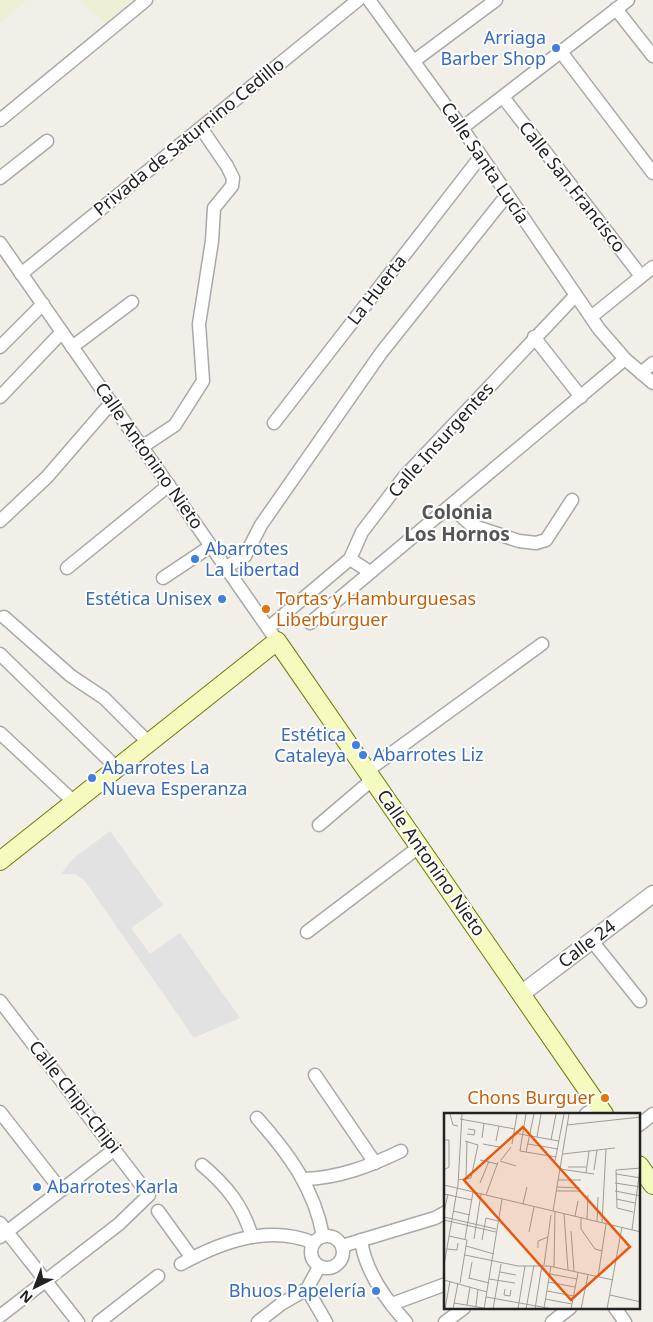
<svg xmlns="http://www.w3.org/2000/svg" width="653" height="1322" font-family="'Noto Sans',sans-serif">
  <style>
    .farmland { fill: #eef0d5 }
    .parking { fill: #e2e2e2 }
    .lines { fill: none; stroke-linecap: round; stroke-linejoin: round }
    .minor-casing { stroke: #a9a9a9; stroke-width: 15 }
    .tertiary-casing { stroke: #a9a9a9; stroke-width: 19 }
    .secondary-casing { stroke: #707d05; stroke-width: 20 }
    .minor { stroke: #fff; stroke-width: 12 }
    .tertiary { stroke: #fff; stroke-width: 16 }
    .secondary { stroke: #f7fabf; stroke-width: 18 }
    .shop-dot { fill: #3f7fe0; stroke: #fff; stroke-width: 2 }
    .food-dot { fill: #e8710a; stroke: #fff; stroke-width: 2 }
    .labels { text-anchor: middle; stroke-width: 4; stroke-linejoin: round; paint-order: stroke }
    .shop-label { font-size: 18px; fill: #366cbe; stroke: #fff; text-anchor: end }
    .street-label { font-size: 18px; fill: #222; stroke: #fff }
    .food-label { font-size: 18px; fill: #c56008; stroke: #fff; text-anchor: start }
    .neighbourhood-label { font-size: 19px; font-weight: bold; fill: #555; stroke: #fff }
    .inset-road { fill: none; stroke: #9f9d99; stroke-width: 1 }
    .view { fill: #e8590c; fill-opacity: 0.15; stroke: #e8590c; stroke-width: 2.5 }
    .inset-edge { fill: none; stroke: #222; stroke-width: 2.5 }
  </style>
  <rect width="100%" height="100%" fill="#f2efe9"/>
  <g class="farmland">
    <path d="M0 0H27L0 23Z"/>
    <path d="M79 0H133L105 23Z"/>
  </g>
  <path class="parking" d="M110 831 163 905 131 928 150 954 180 933 240 1018 194 1038 85 881 75 874H61L74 858Z"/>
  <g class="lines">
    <defs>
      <g id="minor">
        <path d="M369 0 462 128 599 329 625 359 653 383"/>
        <path d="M616 9 653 56"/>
        <path d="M561 52 653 173"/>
        <path d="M414 61 496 0"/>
        <path d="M503 97 641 276"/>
        <path d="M0 120 146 0"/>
        <path d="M462 128 628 0"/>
        <path d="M0 178 47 141"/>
        <path d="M0 243 277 641"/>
        <path d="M21 274 358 0"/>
        <path d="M591 317 653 267"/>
        <path d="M534 337 581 397"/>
        <path d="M0 347 43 304"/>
        <path d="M72 347 132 302"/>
        <path d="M641 373 653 363"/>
        <path d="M0 397 62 332"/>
        <path d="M274 423 481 156"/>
        <path d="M142 447 175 425 203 381 199 324 212 241 214 208 232 186 233 178 227 166 201 128"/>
        <path d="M451 507 471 525 519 541 536 543 546 540 572 500"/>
        <path d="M0 521 47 477 111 403"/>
        <path d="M350 559 370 572"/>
        <path d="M226 567 245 556 261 525 381 353 507 195"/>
        <path d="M67 568 169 485"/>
        <path d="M163 578 211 546"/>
        <path d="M4 617 71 676 104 698 149 743"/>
        <path d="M310 623 625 359"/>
        <path d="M268 628 350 559 362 532 404 477 576 295"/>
        <path d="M0 654 117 768"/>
        <path d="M0 733 74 802"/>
        <path d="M367 771 542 644"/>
        <path d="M319 825 373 779"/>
        <path d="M307 932 419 847"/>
        <path d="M592 941 640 1001"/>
        <path d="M0 1001 149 1195 119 1224 0 1316"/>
        <path d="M315 1075 375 1163"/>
        <path d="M0 1112 61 1190"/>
        <path d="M586 1114 598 1106"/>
        <path d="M257 1118C289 1154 314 1188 323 1236"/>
        <path d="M639 1125 653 1114"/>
        <path d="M202 1165C227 1186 243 1206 252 1237"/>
        <path d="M304 1179C339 1178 370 1166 401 1151"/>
        <path d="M158 1211 192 1258"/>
        <path d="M0 1223 78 1322"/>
        <circle cx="327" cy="1252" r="16"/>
        <path d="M0 1237 115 1149"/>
        <path d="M361 1240C365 1271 386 1300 406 1322"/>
        <path d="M342 1246 435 1218 446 1212"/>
        <path d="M181 1264C221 1242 269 1224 314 1243"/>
        <path d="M307 1289 326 1322"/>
        <path d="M392 1304 446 1284"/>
        <path d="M615 1308 625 1322"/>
        <path d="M99 1322 158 1276"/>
        <path d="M258 1322 281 1304 307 1289 319 1267"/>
        <path d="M445 1322 464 1308"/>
        <path d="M552 1322 570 1308"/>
      </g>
      <path id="tertiary" d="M521 994 653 894"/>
      <g id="secondary">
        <path d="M0 861 277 641 604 1114"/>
        <path d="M639 1165 653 1185"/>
      </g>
    </defs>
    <use href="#minor" class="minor-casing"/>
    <use href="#tertiary" class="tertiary-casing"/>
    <use href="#secondary" class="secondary-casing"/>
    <use href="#minor" class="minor"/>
    <use href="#tertiary" class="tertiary"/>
    <use href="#secondary" class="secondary"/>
  </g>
  <g class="shop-dot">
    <circle cx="556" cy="48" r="5"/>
    <circle cx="195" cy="559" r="5"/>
    <circle cx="222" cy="599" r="5"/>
    <circle cx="356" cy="745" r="5"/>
    <circle cx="363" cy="755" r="5"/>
    <circle cx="92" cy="778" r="5"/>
    <circle cx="37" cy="1187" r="5"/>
    <circle cx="376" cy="1291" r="5"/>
  </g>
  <g class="food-dot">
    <circle cx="266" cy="609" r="5"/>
    <circle cx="605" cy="1098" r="5"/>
  </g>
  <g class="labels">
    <g class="shop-label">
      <text x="546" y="44">Arriaga<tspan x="546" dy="21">Barber Shop</tspan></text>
      <text x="205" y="555" text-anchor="start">Abarrotes<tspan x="205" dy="21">La Libertad</tspan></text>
      <text x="212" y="605">Estética Unisex</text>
      <text x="346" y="741">Estética<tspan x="346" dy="21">Cataleya</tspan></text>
      <text x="373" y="761" text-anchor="start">Abarrotes Liz</text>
      <text x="102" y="774" text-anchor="start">Abarrotes La<tspan x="102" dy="21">Nueva Esperanza</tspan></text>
      <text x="47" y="1193" text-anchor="start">Abarrotes Karla</text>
      <text x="366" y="1297">Bhuos Papelería</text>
    </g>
    <g class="street-label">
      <text transform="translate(189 137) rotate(-39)" y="6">Privada de Saturnino Cedillo</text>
      <text transform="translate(485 163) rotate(56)" y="6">Calle Santa Lucía</text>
      <text transform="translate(572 187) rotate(52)" y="6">Calle San Francisco</text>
      <text transform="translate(377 290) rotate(-52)" y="6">La Huerta</text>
      <text transform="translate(441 440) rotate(-48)" y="6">Calle Insurgentes</text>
      <text transform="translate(149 456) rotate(55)" y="6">Calle Antonino Nieto</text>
      <text transform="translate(431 863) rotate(55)" y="6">Calle Antonino Nieto</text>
      <text transform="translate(587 944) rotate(-37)" y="6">Calle 24</text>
      <text transform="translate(75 1097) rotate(52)" y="6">Calle Chipi-Chipi</text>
    </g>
    <g class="food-label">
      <text x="276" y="605">Tortas y Hamburguesas<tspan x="276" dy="21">Liberburguer</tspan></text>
      <text x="595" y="1104" text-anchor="end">Chons Burguer</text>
    </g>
    <g class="neighbourhood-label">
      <text x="457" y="519">Colonia<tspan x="457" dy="22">Los Hornos</tspan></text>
    </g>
  </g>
  <g transform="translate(444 1113)">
    <rect width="196" height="196" fill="#f2efe9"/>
    <path class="inset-road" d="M6 1 9 12 14 13M82 1 76 38 112 44M16 6 71 16M123 12 197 4M70 20 115 28M23 21 30 22 31 17 24 16M93 24 97 1M38 25 40 10M0 27H5V54L0 57M107 27 112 1M52 28 55 13M39 31 55 34M68 31 73 1M84 31 114 36M82 39 90 1M119 41 171 35M36 47 53 51M57 47 67 34M56 48 72 53M111 48 120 1M124 54H142M116 56 150 61M150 57 153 37M142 60 145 38M172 61 197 65M22 65 23 28M14 67 27 65 34 32 21 28M114 67H137M36 70 45 48M171 70 197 74M0 72 109 98 125 1M113 74 136 75M112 78H136M171 78 197 83M0 81 28 87M42 82 54 49M172 86 191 90M79 91 83 74M9 98 26 102M109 98 197 119M0 99 4 81M189 99 173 95 172 57 197 55M120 101 124 157M131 103 134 88M0 104 52 116M137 105V116L151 136 158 138M143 106 144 82M0 107 52 119M153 109 154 84M158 110 162 36M188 117 196 55M127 118 130 158M85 119 90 94M5 123 23 127 16 170M21 126 29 79M30 126 37 81M38 127 42 105 54 108M22 133 50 141M94 135V128L104 124M3 136 13 137 14 130M21 142 74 153H105L169 167M0 152 14 72 18 1M100 152 107 102M110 154 111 99M56 159 72 162M106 161 133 166M154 164 162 111M25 165 45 170M25 166 28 149M45 166 71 170M0 167 43 179M104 169 131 174M61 176 60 182 66 183 67 177M103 178 130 183M166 182 197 189M42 184 109 196M101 186 128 191M10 190 40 195M23 192 26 174M32 193 34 176M100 195 107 153M1 196 6 168M9 196 14 170M40 196 58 86M49 196 57 151M74 196 81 153M82 196 90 152M91 196 98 152M127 196 134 160M137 196 144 162M163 196 178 114"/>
    <path class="view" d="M79 14 186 134 127 187 20 67Z"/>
    <rect width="196" height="196" class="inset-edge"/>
  </g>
  <g transform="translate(35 1287) rotate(222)" stroke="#ffffff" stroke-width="4" paint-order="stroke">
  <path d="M0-4L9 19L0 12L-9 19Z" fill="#222222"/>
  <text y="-8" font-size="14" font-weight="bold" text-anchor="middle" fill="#222222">N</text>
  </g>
</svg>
